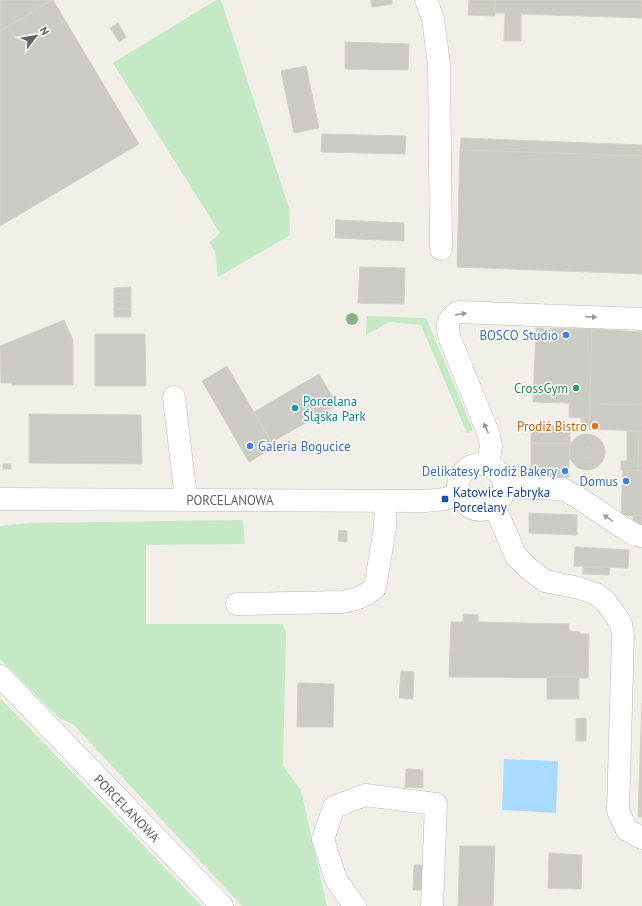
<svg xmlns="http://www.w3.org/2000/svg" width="642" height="906" font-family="'PT Sans',sans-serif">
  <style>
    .green { fill: #c5e8c5 }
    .water { fill: #aadaff }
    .building { fill: #cccac5; stroke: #d6d1c6 }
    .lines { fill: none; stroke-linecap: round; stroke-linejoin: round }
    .minor-casing { stroke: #b5b8bc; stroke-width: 23 }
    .minor { stroke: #fff; stroke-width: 22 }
    .tree { fill: #89b387 }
    .oneway { fill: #979a9d }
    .shop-dot { fill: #3f7fe0; stroke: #fff; stroke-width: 1.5 }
    .leisure-dot { fill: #2e9e5b; stroke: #fff; stroke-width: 1.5 }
    .culture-dot { fill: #0f9aa8; stroke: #fff; stroke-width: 1.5 }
    .food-dot { fill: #e8710a; stroke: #fff; stroke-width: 1.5 }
    .transit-dot { fill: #1a4fb4; stroke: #fff; stroke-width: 1.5 }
    .labels { text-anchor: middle; stroke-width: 3; stroke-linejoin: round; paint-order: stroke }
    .shop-label { font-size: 13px; fill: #366cbe; stroke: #fff; text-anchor: end }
    .leisure-label { font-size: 13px; fill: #27864d; stroke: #fff; text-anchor: end }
    .culture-label { font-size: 13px; fill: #0d838f; stroke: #fff; text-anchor: start }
    .food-label { font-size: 13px; fill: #c56008; stroke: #fff; text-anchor: end }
    .transit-label { font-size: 13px; fill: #164399; stroke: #fff; text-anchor: start }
    .street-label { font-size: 13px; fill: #5f6368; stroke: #fff }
  </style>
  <rect width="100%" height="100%" fill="#f1efe8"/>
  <g class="green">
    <path d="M216 0H221L289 208 290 235 218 277 215 251 209 243 220 233 113 63Z"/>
    <path d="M367 316 426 318 473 430 467 433 421 325 389 322 366 335Z"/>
    <path d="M243 520 245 544 146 545V624H283L286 633 283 766 301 790 327 906H242L73 724 59 718 0 659V526L30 523Z"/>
    <path d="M0 698 202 906H0Z"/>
  </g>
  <path class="water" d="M504 759 558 761 556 813 502 810Z"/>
  <g class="building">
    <path d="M0 0H52L0 31Z"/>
    <path d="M53 0 139 144 0 226V31Z"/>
    <path d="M371 0H392V4L372 7Z"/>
    <path d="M469 0H495V16L468 15Z"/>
    <path d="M495 0H642V18L521 14V41H504L505 13H495Z"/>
    <path d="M118 23 126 37 119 42 110 28Z"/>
    <path d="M345 42 409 44 408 70 345 69Z"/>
    <path d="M306 66 319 128 294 133 281 71Z"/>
    <path d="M322 134 406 136 405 154 321 152Z"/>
    <path d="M461 138 642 145V156L460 150Z"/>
    <path d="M460 150 642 156V274L457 267Z"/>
    <path d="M336 220 404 223V241L335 238Z"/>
    <path d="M360 267 405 268 404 304 358 303Z"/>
    <path d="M131 287V294H114V288Z"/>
    <rect x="114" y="294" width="17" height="8"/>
    <rect x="114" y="302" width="17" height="7"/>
    <rect x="114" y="309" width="17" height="8"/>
    <path d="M64 320 73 340V385H12V383H1L0 346Z"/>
    <path d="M536 328 592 329 589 426 581 425V418L569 417V403L533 402Z"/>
    <path d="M592 329 642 332V405L590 404Z"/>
    <path d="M95 334H145L146 386H95Z"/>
    <path d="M227 366 274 447 249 462 202 381Z"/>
    <path d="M319 374 337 405 272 442 254 412Z"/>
    <path d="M590 404 642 405V431L589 429Z"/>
    <path d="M29 414 141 415 142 464 29 463Z"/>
    <path d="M531 425 570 426V444L531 443Z"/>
    <path d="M627 431H639L638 471 621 470V461H627Z"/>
    <path d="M639 431H642V471H638Z"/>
    <circle cx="587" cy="452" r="18"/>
    <path d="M531 443 570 444 569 466 531 465Z"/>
    <circle cx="588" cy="453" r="6"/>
    <rect x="3" y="464" width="8" height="5"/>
    <path d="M531 465 569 466V477L530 476Z"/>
    <path d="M623 470 642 471V516L621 515Z"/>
    <path d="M529 513 577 515V535L529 533Z"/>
    <path d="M633 515 642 516V529L633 525Z"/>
    <path d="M339 530 347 531V542L338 541Z"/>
    <path d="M575 547 629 550 628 568 574 566Z"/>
    <path d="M583 567H610L609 575 583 574Z"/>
    <path d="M463 614 478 615V622L569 624V631L580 632V634H589L588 678 449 677 451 622H463Z"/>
    <path d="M401 671 414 672 413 699 399 698Z"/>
    <rect x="547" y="677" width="32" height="22"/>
    <path d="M298 683 334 684 333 727H297Z"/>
    <path d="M642 703V817H638Z"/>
    <path d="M586 718V741H576V719Z"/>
    <path d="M406 769 423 770V788L405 787Z"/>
    <path d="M460 846H495L493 906H458Z"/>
    <path d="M549 853 582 855 581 889 548 888Z"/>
    <path d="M414 865H432L431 890H413Z"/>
  </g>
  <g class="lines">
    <defs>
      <g id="minor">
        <path d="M426 0 433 19 439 65 441 249"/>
        <path d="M174 397 186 499"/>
        <circle cx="481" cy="487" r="23"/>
        <path d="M488 465 491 446 489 435 450 339C447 326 445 320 458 312L642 319"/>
        <path d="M504 487 562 489 576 496 625 529 635 535 642 536"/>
        <path d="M0 499 425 501 445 499 459 494"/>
        <path d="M494 505 516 556 528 568 545 581 579 588 596 594 605 601 614 613 621 624 623 636 618 811 627 830 642 838"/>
        <path d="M237 604 342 602C357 599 364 597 375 588L385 527 386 501"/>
        <path d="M0 676 222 906"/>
        <path d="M355 906 336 880 323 839 334 807 365 795 436 804 432 906"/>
      </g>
    </defs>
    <use href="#minor" class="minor-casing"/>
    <use href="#minor" class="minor"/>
  </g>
  <circle class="tree" cx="352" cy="319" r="6"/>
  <defs><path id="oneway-solid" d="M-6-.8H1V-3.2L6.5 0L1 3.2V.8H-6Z"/></defs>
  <g class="oneway">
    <use href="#oneway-solid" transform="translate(461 314) rotate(-8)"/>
    <use href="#oneway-solid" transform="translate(591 317) rotate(2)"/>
    <use href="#oneway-solid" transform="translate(486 428) rotate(-114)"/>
    <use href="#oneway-solid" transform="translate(608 518) rotate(-145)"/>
  </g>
  <g class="shop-dot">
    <circle cx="566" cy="335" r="4"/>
    <circle cx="250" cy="446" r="4"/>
    <circle cx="565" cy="471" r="4"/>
    <circle cx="626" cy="481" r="4"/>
  </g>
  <circle class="leisure-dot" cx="576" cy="388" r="4"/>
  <circle class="culture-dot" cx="295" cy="408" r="4"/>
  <circle class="food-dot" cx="595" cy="426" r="4"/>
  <rect class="transit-dot" x="441" y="495" width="8" height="8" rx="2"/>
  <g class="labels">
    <g class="shop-label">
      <text x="558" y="340">BOSCO Studio</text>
      <text x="258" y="451" text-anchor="start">Galeria Bogucice</text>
      <text x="557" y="476">Delikatesy Prodiż Bakery</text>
      <text x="618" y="486">Domus</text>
    </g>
    <g class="leisure-label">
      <text x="568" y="393">CrossGym</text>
    </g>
    <g class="culture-label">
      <text x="303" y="406">Porcelana<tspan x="303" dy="15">Śląska Park</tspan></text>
    </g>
    <g class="food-label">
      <text x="587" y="431">Prodiż Bistro</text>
    </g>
    <g class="transit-label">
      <text x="453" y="497">Katowice Fabryka<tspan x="453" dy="15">Porcelany</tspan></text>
    </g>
    <g class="street-label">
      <text x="230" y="505">PORCELANOWA</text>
      <text transform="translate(127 808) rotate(46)" y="5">PORCELANOWA</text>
    </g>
  </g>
  <g transform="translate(36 36) rotate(59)" stroke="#ffffff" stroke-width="3" paint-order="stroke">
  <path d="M0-3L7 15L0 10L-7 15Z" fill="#5f6368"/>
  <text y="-6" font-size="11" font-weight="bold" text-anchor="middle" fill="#5f6368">N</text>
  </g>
</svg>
